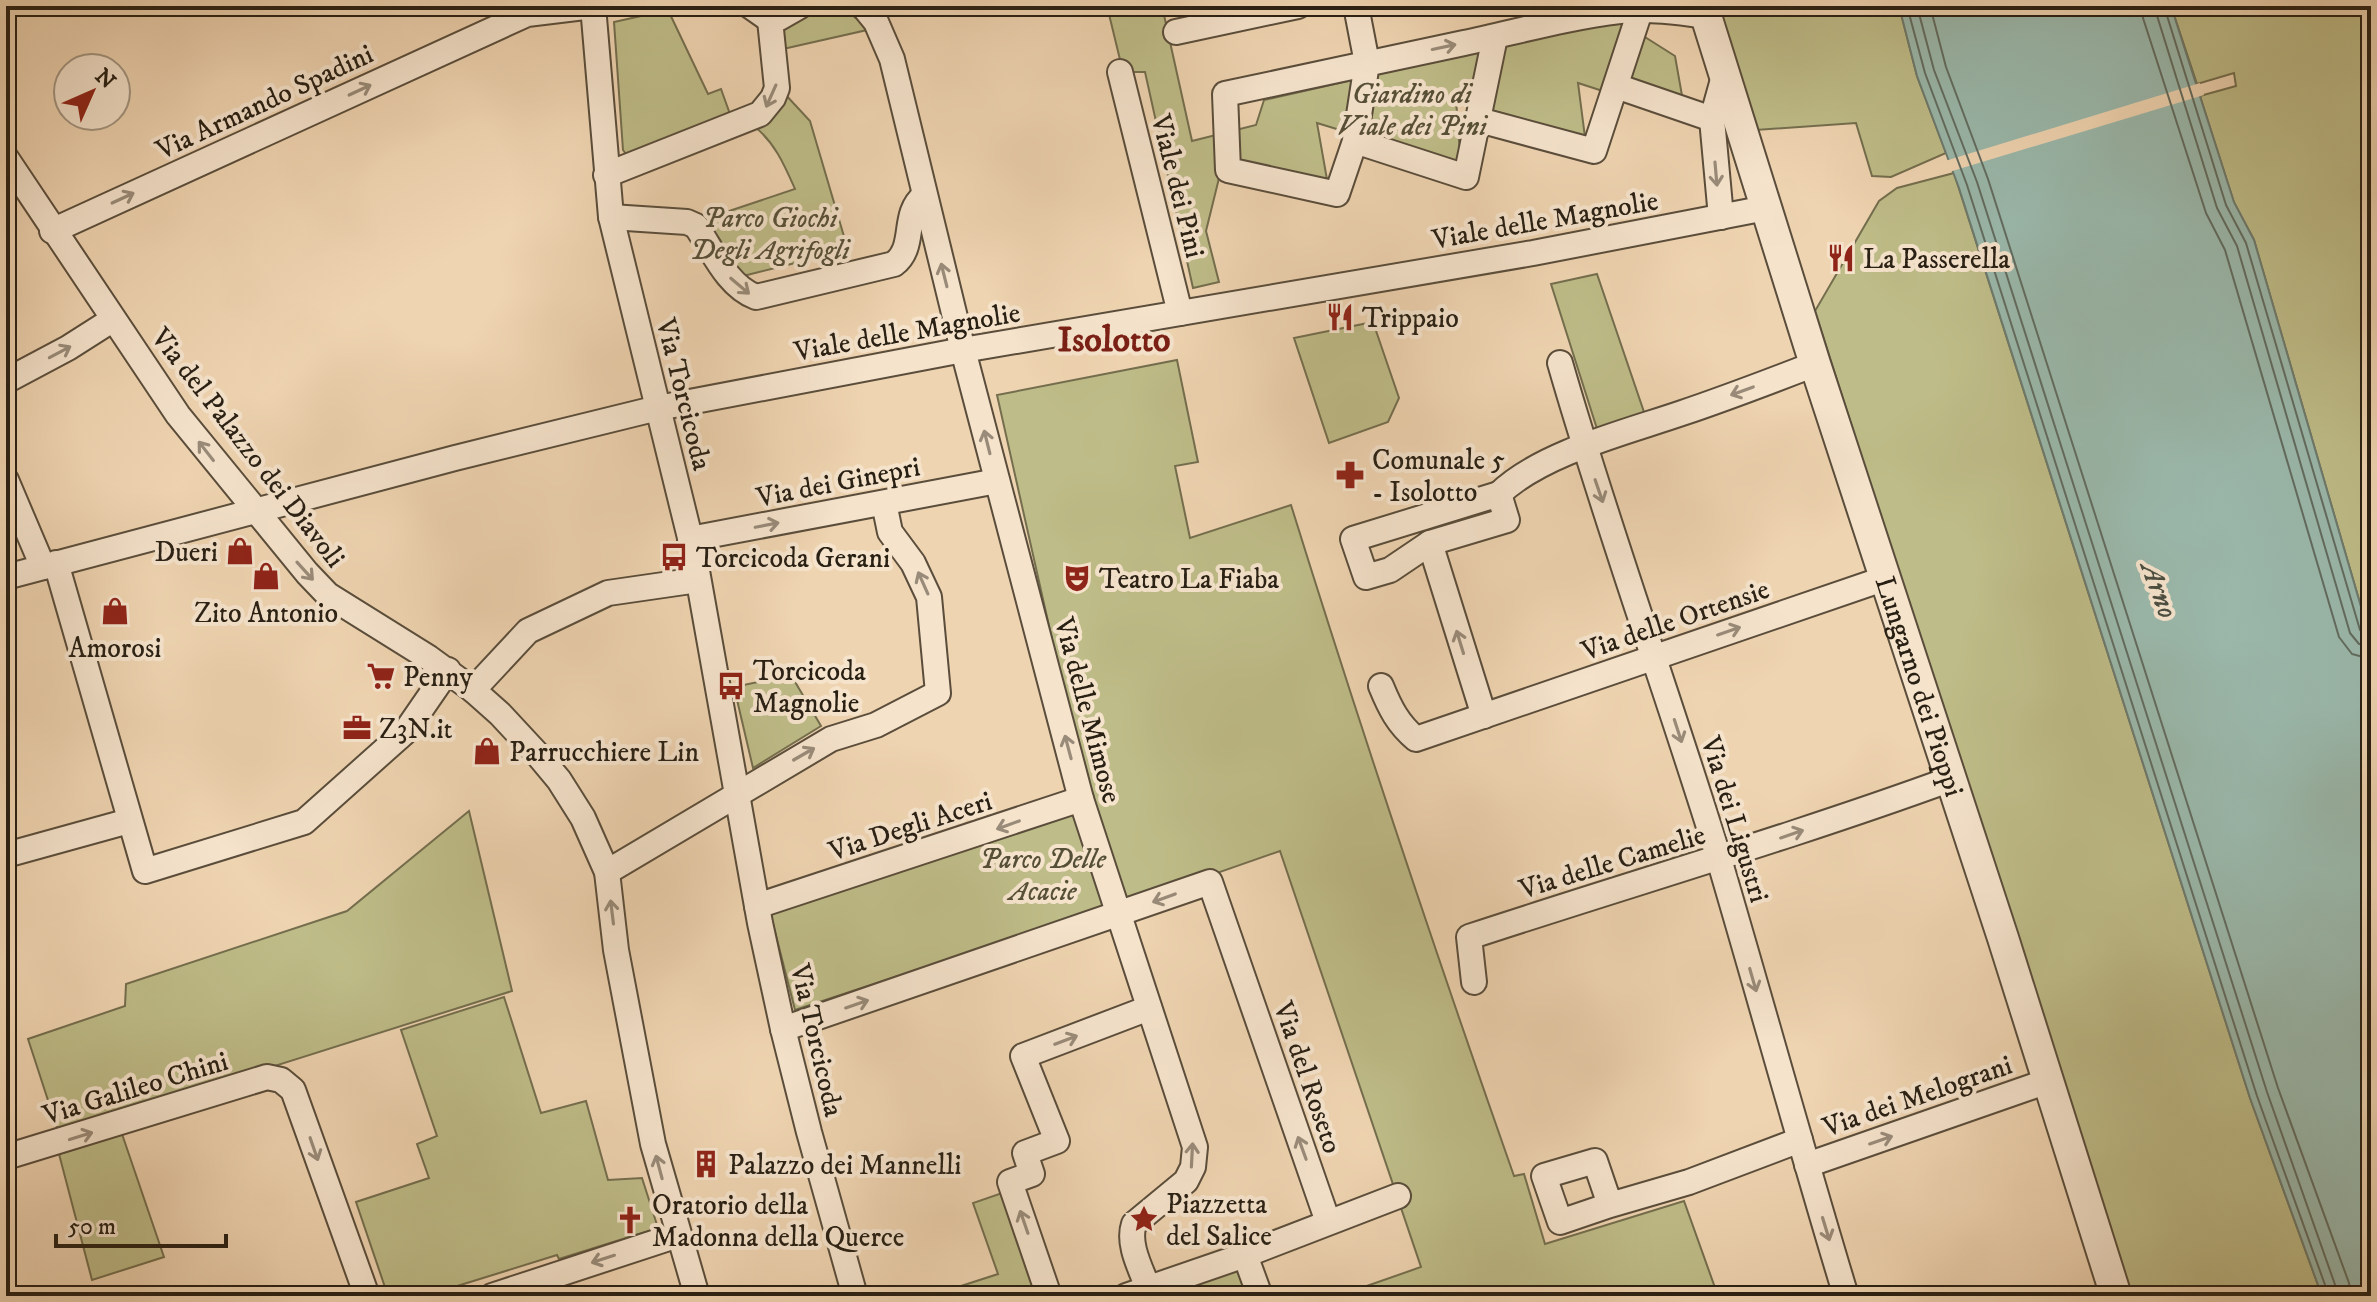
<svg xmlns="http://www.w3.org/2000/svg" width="2377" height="1302" font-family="'IM FELL DW Pica',serif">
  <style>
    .green { fill: #bebc88; stroke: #746e4e; stroke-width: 2 }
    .water { fill: #9ab8ab; stroke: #6d7b6f; stroke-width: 2 }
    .pier { fill: #efd4b1 }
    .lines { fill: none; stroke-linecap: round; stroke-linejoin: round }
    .shore { stroke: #626c60; stroke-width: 2 }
    .minor-casing { stroke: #5a4d3b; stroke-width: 28 }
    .tertiary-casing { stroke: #5a4d3b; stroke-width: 34 }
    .minor { stroke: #f5e3cc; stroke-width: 24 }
    .tertiary { stroke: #f5e3cc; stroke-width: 30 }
    .oneway { stroke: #998b79 }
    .labels { text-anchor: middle; stroke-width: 8; stroke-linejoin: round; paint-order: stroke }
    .park-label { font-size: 28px; font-style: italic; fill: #564f37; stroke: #f5e3cc }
    .street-label { font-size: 28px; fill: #292014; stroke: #f5e3cc }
    .poi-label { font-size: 28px; fill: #292014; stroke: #f5e3cc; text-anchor: start }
    .water-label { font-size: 30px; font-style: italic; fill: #4b4e41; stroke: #f5e3cc }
    .district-label { font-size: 36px; font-weight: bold; fill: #7a1f14; stroke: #f5e3cc }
  </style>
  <rect width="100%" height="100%" fill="#efd4b1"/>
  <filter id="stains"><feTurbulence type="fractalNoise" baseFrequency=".0025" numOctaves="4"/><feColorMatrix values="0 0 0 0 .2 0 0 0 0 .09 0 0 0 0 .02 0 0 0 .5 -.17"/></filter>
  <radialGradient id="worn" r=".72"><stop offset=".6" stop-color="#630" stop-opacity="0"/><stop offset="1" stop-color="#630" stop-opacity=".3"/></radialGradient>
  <g class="green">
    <path d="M812 6C836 6 853 10 867 30L783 49V28Z"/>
    <path d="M1107 6H1162L1192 141 1256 125 1264 100 1618 20 1675 56 1686 118 1578 83 1585 137 1456 100 1461 167 1317 123 1328 185 1223 162 1206 231 1219 282 1193 288 1145 72H1123Z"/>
    <path d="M1719 6H1899L1917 76 1946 153 1891 177 1872 176 1856 123 1756 130Z"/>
    <path d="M2171 6H2371V641L2254 240 2234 203 2200 96 2236 86 2234 73 2197 84Z"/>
    <path d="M668 10 708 94 721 89 731 117 626 154 623 150 614 22Z"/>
    <path d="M784 93 810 121 848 250 743 276 705 219 795 189C784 164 775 143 754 126Z"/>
    <path d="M1954 173 2250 1098 2322 1296H2129L1815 311 1879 201 1897 188Z"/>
    <path d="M1597 274 1645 415 1598 432 1551 284Z"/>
    <path d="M1373 322 1399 398 1388 422 1329 443 1294 338Z"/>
    <path d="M1177 360 1198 462 1175 466 1190 538 1291 505C1361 730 1436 954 1514 1176L1524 1174 1545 1244 1684 1201 1718 1296H1431L1429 1289 1408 1296H1338L1421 1267 1280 851 1120 907 1088 799 997 395Z"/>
    <path d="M791 675 821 726 753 768 734 687Z"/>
    <path d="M1076 810 1108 907 795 1010 770 912Z"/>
    <path d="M469 811 512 991 59 1134 28 1039 125 1006 126 984 347 911Z"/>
    <path d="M504 997 541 1113 586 1101 608 1180 642 1178 658 1228 559 1259 557 1255 425 1296H388L356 1202 429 1178 417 1144 437 1136 401 1030Z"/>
    <path d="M122 1134 164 1257 92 1280 59 1154Z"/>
    <path d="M1005 1192 1041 1296H930L998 1274 973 1203Z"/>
    <path d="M1241 1262 1253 1296H1147Z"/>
  </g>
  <path class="water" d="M1899 6H2171L2234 202 2254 240 2371 641V1296H2322L2250 1098 1959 188 1917 76Z"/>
  <path class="pier" d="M2200 83 2204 95 1949 172 1945 161Z"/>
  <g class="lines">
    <g class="shore">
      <path d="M1907 6 1925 73 1967 185 2257 1096 2329 1296"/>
      <path d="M1917 6 1934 70 1977 182 2267 1092 2339 1296"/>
      <path d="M1930 6 1946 67 1988 179 2278 1088 2349 1283 2351 1296"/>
      <path d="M2142 6 2143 18 2206 213 2225 250 2339 637 2352 654 2371 659"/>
      <path d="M2154 6 2217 208 2237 246 2350 633 2359 644 2371 646"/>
      <path d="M2164 6 2226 205 2246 243 2360 630 2364 635 2371 636"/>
    </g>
    <defs>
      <g id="minor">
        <path d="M593 6 611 217 694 554 760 923 783 1029 809 1132 855 1296"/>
        <path d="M750 6 770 20 779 18 800 6"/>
        <path d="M863 6 876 22 892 59 963 350 1081 799 1195 1147 1193 1167 1186 1181 1134 1224C1127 1244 1141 1269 1148 1288"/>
        <path d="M1356 6 1367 63 1355 141 1337 194 1228 170 1225 94C1305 77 1384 60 1464 43 1516 32 1568 17 1620 11 1648 8 1678 12 1705 16"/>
        <path d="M1176 32 1298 6"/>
        <path d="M1120 72 1180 313"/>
        <path d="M1616 86 1712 119"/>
        <path d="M1479 120 1594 151 1640 11"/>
        <path d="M1355 141 1466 177 1495 37"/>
        <path d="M6 158 178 415 307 573 328 595 429 658 473 690 500 714 539 756 559 780 583 818 607 872 616 950 653 1144 697 1296"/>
        <path d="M606 175 760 114 773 98 777 88 770 20"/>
        <path d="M611 217 687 222 696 226C713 251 727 286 756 297L894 264C917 247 901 214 924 196"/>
        <path d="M1721 217 1712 119 1724 76"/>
        <path d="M52 231 527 14 593 6"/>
        <path d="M1560 363C1608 530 1668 693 1719 859 1762 1005 1802 1151 1846 1296"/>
        <path d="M6 381 68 348 112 320"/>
        <path d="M6 480 43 567"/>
        <path d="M1499 494 1507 520 1430 543 1390 570 1366 577 1353 539Z"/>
        <path d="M1499 494C1541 453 1627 432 1682 413 1727 398 1771 381 1815 364"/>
        <path d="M690 539 997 481"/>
        <path d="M1430 543 1484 716"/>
        <path d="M56 563 145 871 304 822 406 731 448 670"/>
        <path d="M6 577 455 458 658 408 963 350 1533 253 1766 208"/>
        <path d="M1381 686C1390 708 1398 724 1416 739L1886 578"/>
        <path d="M473 690 528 631 608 593 698 580"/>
        <path d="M6 855 129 821"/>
        <path d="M607 872 831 739 876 725 938 693 929 597 913 563 890 532 884 503"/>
        <path d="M757 906 1081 799"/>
        <path d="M1474 982 1469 937C1630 884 1792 837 1951 779"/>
        <path d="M783 1029 1210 882 1328 1222"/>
        <path d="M6 1157 267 1077 281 1080 293 1090 367 1296"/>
        <path d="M1807 1165 2048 1081"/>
        <path d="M1610 1205 1560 1222 1544 1176 1595 1161 1610 1205 1689 1182 1800 1140"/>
        <path d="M1245 1255 1260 1296"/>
        <path d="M492 1296 678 1235"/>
        <path d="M1049 1296 1010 1182 1032 1174 1025 1153 1057 1141 1023 1056 1149 1008"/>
        <path d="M1126 1296 1245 1255 1398 1196"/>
      </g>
      <g id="tertiary">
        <path id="s1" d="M1703 6 1815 364 2003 938 2116 1296"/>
      </g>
    </defs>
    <use href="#minor" class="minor-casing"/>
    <use href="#tertiary" class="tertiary-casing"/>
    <use href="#minor" class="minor"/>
    <use href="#tertiary" class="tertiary"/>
  </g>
  <defs><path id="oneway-shaft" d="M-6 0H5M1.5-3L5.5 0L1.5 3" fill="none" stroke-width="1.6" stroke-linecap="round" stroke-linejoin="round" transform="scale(2)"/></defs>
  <g class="oneway">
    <use href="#oneway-shaft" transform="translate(1444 47) rotate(-12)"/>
    <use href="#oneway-shaft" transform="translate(360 90) rotate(-25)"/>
    <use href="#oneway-shaft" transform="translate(771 96) rotate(114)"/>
    <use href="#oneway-shaft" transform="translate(1716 174) rotate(85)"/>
    <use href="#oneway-shaft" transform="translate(123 198) rotate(-25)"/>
    <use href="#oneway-shaft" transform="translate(944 275) rotate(-104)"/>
    <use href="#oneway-shaft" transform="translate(740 286) rotate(40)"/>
    <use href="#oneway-shaft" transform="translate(60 352) rotate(-28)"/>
    <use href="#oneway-shaft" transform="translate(1742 391) rotate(160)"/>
    <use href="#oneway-shaft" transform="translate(987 442) rotate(-104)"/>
    <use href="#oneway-shaft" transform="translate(206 451) rotate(-128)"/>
    <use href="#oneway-shaft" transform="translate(1599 491) rotate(71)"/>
    <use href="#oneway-shaft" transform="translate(767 525) rotate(-11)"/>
    <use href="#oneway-shaft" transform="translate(305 571) rotate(48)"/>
    <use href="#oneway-shaft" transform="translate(923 583) rotate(-114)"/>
    <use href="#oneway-shaft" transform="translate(1729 631) rotate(-19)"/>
    <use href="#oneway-shaft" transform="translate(1460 642) rotate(-107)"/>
    <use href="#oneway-shaft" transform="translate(1678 731) rotate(72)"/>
    <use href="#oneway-shaft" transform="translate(1068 747) rotate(-105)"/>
    <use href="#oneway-shaft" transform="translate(804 754) rotate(-30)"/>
    <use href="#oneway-shaft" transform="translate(1008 825) rotate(160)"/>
    <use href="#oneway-shaft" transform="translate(1792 834) rotate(-19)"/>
    <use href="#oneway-shaft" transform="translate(1164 898) rotate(160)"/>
    <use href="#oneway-shaft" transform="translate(612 912) rotate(-97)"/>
    <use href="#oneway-shaft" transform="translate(1753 980) rotate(74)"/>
    <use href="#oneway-shaft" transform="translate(857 1004) rotate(-19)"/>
    <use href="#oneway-shaft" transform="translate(1066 1040) rotate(-21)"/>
    <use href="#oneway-shaft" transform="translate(81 1136) rotate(-17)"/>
    <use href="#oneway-shaft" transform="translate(1881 1140) rotate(-19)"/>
    <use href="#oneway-shaft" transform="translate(1302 1148) rotate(-110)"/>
    <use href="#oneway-shaft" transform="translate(314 1149) rotate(71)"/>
    <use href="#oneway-shaft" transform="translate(1192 1155) rotate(-87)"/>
    <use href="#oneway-shaft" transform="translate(659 1167) rotate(-105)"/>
    <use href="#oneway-shaft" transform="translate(1024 1222) rotate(-109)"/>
    <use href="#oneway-shaft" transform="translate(1826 1229) rotate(73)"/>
    <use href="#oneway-shaft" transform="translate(603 1259) rotate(162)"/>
  </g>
  <defs>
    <symbol id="restaurant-bare" viewBox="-9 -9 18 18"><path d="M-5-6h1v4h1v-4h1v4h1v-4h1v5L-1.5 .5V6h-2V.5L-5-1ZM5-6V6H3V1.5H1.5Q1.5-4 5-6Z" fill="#8f2418" stroke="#f5e3cc" stroke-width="2.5" paint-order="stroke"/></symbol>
    <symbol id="pharmacy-bare" viewBox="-9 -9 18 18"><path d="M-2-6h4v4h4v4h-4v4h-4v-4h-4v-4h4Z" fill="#8f2418" stroke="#f5e3cc" stroke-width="2.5" paint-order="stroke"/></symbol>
    <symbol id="shop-bare" viewBox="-9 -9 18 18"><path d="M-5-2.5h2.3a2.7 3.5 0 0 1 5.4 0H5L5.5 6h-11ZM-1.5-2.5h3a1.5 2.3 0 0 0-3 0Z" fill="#8f2418" stroke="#f5e3cc" stroke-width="2.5" paint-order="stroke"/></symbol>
    <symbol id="bus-bare" viewBox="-9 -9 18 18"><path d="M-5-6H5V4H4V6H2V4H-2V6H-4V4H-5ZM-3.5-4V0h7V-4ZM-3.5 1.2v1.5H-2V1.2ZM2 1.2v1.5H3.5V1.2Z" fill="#8f2418" stroke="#f5e3cc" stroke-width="2.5" paint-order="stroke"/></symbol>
    <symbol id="theatre-bare" viewBox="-9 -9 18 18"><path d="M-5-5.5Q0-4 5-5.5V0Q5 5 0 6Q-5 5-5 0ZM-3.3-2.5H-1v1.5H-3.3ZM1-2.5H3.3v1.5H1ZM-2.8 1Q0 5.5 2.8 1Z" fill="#8f2418" stroke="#f5e3cc" stroke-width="2.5" paint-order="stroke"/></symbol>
    <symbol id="supermarket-bare" viewBox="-9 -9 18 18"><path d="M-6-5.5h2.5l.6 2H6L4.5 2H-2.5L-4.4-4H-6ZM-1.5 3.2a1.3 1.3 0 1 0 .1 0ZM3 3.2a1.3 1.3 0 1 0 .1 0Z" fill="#8f2418" stroke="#f5e3cc" stroke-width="2.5" paint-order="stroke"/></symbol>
    <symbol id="office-bare" viewBox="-9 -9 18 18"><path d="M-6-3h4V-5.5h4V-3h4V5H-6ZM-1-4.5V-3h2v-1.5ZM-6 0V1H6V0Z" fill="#8f2418" stroke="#f5e3cc" stroke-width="2.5" paint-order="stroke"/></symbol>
    <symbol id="building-bare" viewBox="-9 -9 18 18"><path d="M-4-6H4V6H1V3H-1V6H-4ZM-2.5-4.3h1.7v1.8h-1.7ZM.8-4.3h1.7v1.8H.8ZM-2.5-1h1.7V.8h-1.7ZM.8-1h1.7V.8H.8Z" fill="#8f2418" stroke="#f5e3cc" stroke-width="2.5" paint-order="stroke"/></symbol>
    <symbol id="sight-bare" viewBox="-9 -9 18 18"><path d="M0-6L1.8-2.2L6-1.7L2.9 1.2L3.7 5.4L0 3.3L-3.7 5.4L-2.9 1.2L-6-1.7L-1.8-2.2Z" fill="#8f2418" stroke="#f5e3cc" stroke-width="2.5" paint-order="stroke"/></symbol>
    <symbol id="church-bare" viewBox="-9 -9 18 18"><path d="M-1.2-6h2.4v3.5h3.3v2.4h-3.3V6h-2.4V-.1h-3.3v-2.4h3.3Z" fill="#8f2418" stroke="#f5e3cc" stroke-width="2.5" paint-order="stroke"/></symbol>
  </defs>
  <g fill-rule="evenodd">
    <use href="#restaurant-bare" x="1821" y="238" width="40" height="40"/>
    <use href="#restaurant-bare" x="1320" y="297" width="40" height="40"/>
    <use href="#pharmacy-bare" x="1330" y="455" width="40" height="40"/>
    <use href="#shop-bare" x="220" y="531" width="40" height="40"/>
    <use href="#bus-bare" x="654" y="537" width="40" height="40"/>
    <use href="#shop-bare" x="246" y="556" width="40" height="40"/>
    <use href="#theatre-bare" x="1057" y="558" width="40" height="40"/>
    <use href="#shop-bare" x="95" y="591" width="40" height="40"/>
    <use href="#supermarket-bare" x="361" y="656" width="40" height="40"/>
    <use href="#bus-bare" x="711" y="666" width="40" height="40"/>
    <use href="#office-bare" x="337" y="708" width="40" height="40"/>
    <use href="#shop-bare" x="467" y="731" width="40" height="40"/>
    <use href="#building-bare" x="686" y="1144" width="40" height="40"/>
    <use href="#sight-bare" x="1124" y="1199" width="40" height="40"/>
    <use href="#church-bare" x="610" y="1200" width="40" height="40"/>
  </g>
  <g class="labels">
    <g class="park-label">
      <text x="1412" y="103">Giardino di<tspan x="1412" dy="32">Viale dei Pini</tspan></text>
      <text x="770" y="227">Parco Giochi<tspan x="770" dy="32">Degli Agrifogli</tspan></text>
      <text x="1043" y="868">Parco Delle<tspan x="1043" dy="32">Acacie</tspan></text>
    </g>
    <g class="street-label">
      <text transform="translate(264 101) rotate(-25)" y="10">Via Armando Spadini</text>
      <text transform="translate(1179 186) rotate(76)" y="10">Viale dei Pini</text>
      <text transform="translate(1545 219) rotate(-10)" y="10">Viale delle Magnolie</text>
      <text transform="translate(907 331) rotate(-10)" y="10">Viale delle Magnolie</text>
      <text transform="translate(685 394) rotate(76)" y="10">Via Torcicoda</text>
      <text transform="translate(249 447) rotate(52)" y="10">Via del Palazzo dei Diavoli</text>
      <text transform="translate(838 481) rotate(-11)" y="10">Via dei Ginepri</text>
      <text transform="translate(1675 619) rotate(-19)" y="10">Via delle Ortensie</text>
      <text dy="10" stroke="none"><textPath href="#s1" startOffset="714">Lungarno dei Pioppi</textPath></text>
      <text transform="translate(1089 710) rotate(75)" y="10">Via delle Mimose</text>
      <text transform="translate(1736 819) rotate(73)" y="10">Via dei Ligustri</text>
      <text transform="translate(910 825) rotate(-18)" y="10">Via Degli Aceri</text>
      <text transform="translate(1612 861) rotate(-17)" y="10">Via delle Camelie</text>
      <text transform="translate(818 1040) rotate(77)" y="10">Via Torcicoda</text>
      <text transform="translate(1309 1077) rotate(71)" y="10">Via del Roseto</text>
      <text transform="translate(135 1087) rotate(-17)" y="10">Via Galileo Chini</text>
      <text transform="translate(1917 1095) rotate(-19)" y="10">Via dei Melograni</text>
    </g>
    <g class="poi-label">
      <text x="1863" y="268">La Passerella</text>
      <text x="1362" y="327">Trippaio</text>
      <text x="1372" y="469">Comunale 5<tspan x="1372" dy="32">- Isolotto</tspan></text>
      <text x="218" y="561" text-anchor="end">Dueri</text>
      <text x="696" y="567">Torcicoda Gerani</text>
      <text x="1099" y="588">Teatro La Fiaba</text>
      <text x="266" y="622" text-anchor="middle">Zito Antonio</text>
      <text x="115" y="657" text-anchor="middle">Amorosi</text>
      <text x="753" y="680">Torcicoda<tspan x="753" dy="32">Magnolie</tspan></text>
      <text x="403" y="686">Penny</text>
      <text x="379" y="738">Z3N.it</text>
      <text x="509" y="761">Parrucchiere Lin</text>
      <text x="728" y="1174">Palazzo dei Mannelli</text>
      <text x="1166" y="1213">Piazzetta<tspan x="1166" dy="32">del Salice</tspan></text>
      <text x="652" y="1214">Oratorio della<tspan x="652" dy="32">Madonna della Querce</tspan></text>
    </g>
    <g class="water-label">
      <text transform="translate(2160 590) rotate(70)" y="10">Arno</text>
    </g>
    <g class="district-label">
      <text x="1114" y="351">Isolotto</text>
    </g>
  </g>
  <rect width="2377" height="1302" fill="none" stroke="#efd4b1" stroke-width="32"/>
  <rect x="8" y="8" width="2361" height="1286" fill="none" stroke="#292014" stroke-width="4"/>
  <rect x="16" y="16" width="2345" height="1270" fill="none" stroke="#292014" stroke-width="2"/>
  <g transform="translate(92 92) rotate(45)"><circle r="38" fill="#f5e3cc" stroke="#a39582" stroke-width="2"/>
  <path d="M0-6L14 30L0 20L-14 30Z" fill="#8f2418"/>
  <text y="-12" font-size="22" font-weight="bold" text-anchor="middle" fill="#292014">N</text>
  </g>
  <path d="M56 1234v12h170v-12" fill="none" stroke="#292014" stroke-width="4"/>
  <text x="68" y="1234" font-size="24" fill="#292014" stroke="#f5e3cc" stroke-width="6" paint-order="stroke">50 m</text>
  <rect width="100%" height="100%" filter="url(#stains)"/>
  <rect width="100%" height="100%" fill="url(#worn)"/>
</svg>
